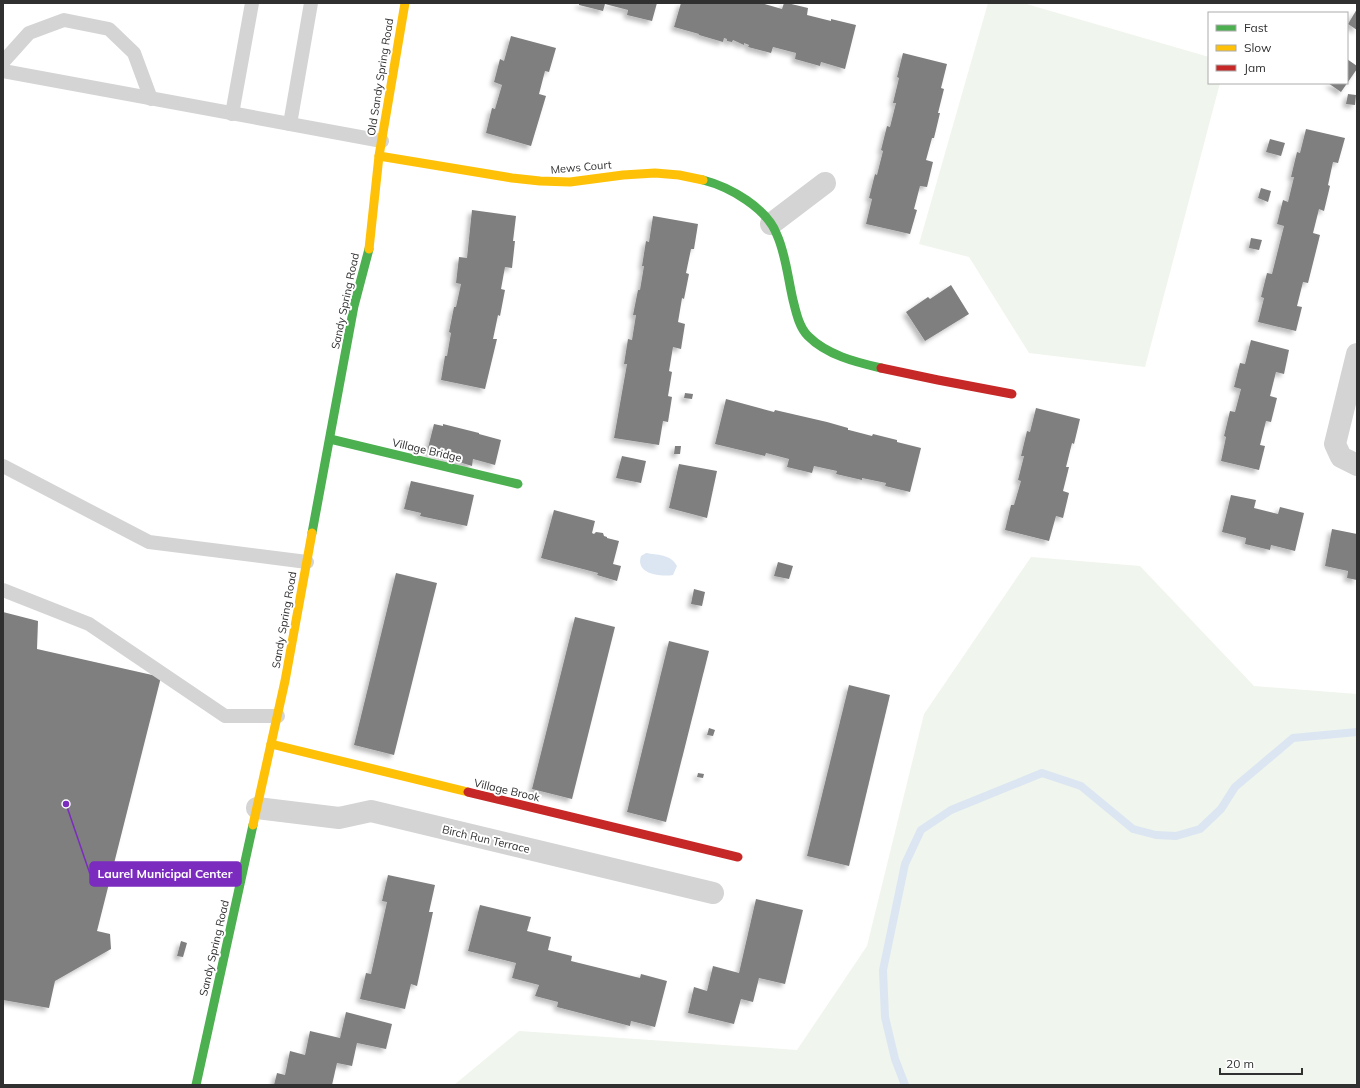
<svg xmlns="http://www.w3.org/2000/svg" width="1360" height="1088" font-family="Mulish,sans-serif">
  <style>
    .green { fill: #f0f5ed }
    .water { fill: #dbe6f2 }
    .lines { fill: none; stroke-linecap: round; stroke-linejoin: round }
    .stream { stroke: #dbe6f2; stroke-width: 8 }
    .building { fill: #7f7f7f; filter: url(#shadow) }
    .lane { stroke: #d4d4d4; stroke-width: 14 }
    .street { stroke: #d4d4d4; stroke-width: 22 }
    .fast { stroke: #4caf50; stroke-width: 9 }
    .slow { stroke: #ffc107; stroke-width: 9 }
    .jam { stroke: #c62828; stroke-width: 9 }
    .labels { text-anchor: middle; stroke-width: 4; stroke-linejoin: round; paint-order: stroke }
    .street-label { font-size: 11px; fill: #303030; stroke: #fff }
    .leader { fill: none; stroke: #7b2cbf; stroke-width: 1.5 }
    .callout-dot { fill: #7b2cbf; stroke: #fff; stroke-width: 1.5 }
    .callout { fill: #7b2cbf; stroke: #7b2cbf; stroke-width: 1.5 }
    .callout-label { font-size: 12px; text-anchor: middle; font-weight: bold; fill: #fff }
  </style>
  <defs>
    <filter id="shadow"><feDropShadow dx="-3.5" dy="3.5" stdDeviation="2" flood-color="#0004"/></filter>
  </defs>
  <rect width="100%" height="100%" fill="#fff"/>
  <g class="green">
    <path d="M988 3H1023L1209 57V83H1220L1145 367 1029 353 969 257 919 244Z"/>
    <path d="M1031 557 1140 566 1254 686 1357 694V1085H454L519 1031 797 1050 867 946 924 714Z"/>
  </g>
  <path class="water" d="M646 553C657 555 671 554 677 566L673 575C660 577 635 574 641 556Z"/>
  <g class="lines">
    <path class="stream" d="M905 1085 895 1059 885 1017 883 970 905 864 921 830 951 810 1042 773 1081 786 1133 829 1156 835 1176 836 1200 829 1221 809 1235 787 1293 738 1357 732"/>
  </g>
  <g class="building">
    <path d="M579 3H657L652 21 627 15 628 10 605 4 603 11 579 5Z"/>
    <path d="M681 3H761L782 9 784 3H787L808 8 807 15 831 21V19L856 25 845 69 821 62 820 66 795 59 796 53 773 47 771 53 748 47 749 45 744 43V45L733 40 732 42 727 41V39L724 38 723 42 699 35V34L674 27Z"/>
    <path d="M1357 9V30L1348 24Z"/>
    <path d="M511 36 556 48 549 72 545 71 539 94 546 96 531 146 486 133 492 108 495 109 502 85 494 82 500 59 504 61Z"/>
    <path d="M903 53 947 64 941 88 944 89 938 113H940L934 138H932L926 160 933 162 927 187 920 186 914 209 917 210 910 234 866 224 872 199 869 198 875 174 877 175 883 151 881 150 887 126 890 127 896 103H893L899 78 897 77Z"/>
    <path d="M1347 59 1357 66V69L1341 92 1328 83H1347Z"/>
    <path d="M1348 94 1356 95 1355 105 1346 104Z"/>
    <path d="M1306 129 1345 138 1338 163 1333 162 1328 185 1330 186 1324 211 1319 209 1313 233 1320 235 1308 283 1303 282 1297 306 1302 307 1296 331 1258 322 1264 298 1261 297 1267 273 1272 274 1284 226 1277 224 1283 200 1288 202 1294 177H1291L1297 152 1300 153Z"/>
    <path d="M1270 139 1285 143 1281 156 1266 152Z"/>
    <path d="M1261 188 1271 191 1268 202 1258 198Z"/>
    <path d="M472 210 516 216 513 241H515L512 268 505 267 501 289 505 290 500 316 498 315 493 339H497L485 389 441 380 445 356H447L451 333 449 332 454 307H456L461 284 456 283 459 257 467 258Z"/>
    <path d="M653 216 698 224 694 249H691L686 273 689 274 684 299 682 298 678 322 685 324 681 349 673 347 669 371 672 372 668 396 672 397 668 422 663 421 659 445 614 438 627 364H624L628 339 632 340 636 315H633L638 290H640L644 266H642L646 241 649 242Z"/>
    <path d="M1251 238 1262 240 1259 250 1249 248Z"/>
    <path d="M951 285 969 314 925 341 906 312 928 297 930 299Z"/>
    <path d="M1251 340 1289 350 1284 374 1276 372 1270 396 1277 398 1271 422 1266 421 1260 445 1265 446 1259 470 1221 461 1226 437 1224 436 1230 411 1235 412 1241 389 1234 387 1240 363 1245 364Z"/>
    <path d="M685 393 693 394 692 399 684 398Z"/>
    <path d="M726 399 774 412 775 410 827 422 848 428V430H849L872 436 873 434 897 440V442L921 448 910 492 885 486 886 483 862 478V480L836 474 837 471 814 466 812 473 787 467 789 459 766 453 765 456 715 444Z"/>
    <path d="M1036 408 1080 419 1074 444 1072 443 1066 467H1069L1063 491 1069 493 1063 518 1056 516 1049 541 1005 530 1011 505H1014L1021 481 1018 480 1024 456H1021L1027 431 1030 432Z"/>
    <path d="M434 424 443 426V424L479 433V434L501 440 495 465 473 459 472 466 427 452Z"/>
    <path d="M675 446H681L680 454H674Z"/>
    <path d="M622 456 646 461 641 483 616 478Z"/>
    <path d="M679 464 717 471 707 518 669 508Z"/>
    <path d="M411 481 474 495 467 526 420 516 421 513 404 509Z"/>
    <path d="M1231 495 1256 500 1254 508 1278 514 1280 507 1304 513 1295 551 1271 545 1270 550 1245 544 1246 538 1222 532Z"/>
    <path d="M554 510 595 521 592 533 594 534 596 532 603 533 604 536 607 537V538L619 541 613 564 621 566 617 581 597 575 598 573 541 558Z"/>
    <path d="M1332 529 1357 534V580L1347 578 1348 571 1325 566Z"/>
    <path d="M778 562 793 566 789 579 774 576Z"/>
    <path d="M396 573 437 583 394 755 354 745Z"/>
    <path d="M694 589 705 592 702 606 691 604Z"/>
    <path d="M3 612 38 621 37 649 161 677 97 931 110 934 111 949 55 981 49 1008 3 1000Z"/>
    <path d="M575 617 615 627 572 799 532 789Z"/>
    <path d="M669 641 709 651 666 822 627 812Z"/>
    <path d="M849 685 890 695 849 866 807 856Z"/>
    <path d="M709 728 715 730 713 736 707 735Z"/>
    <path d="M698 773 704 774 703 778 697 777Z"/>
    <path d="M388 875 435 885 429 912H433L417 986 411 984 405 1009 360 999 366 973 371 974 387 902 382 901Z"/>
    <path d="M756 899 803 910 785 984 759 978 753 1002 741 999 734 1024 688 1013 694 987 707 991 713 966 739 973Z"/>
    <path d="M480 905 531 917 527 931 551 937 548 950 572 956 571 961 640 978 641 974 667 981 655 1027 631 1021 630 1026 557 1007 558 1002 535 996 539 985 512 978 516 963 468 951Z"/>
    <path d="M181 941 187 943 183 957 177 956Z"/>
    <path d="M346 1012 392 1024 386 1049 357 1043 352 1066 337 1063 332 1085H274L277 1073 285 1075 290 1051 305 1055 310 1031 340 1038Z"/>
  </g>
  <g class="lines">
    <g class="lane">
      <path d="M3 62 29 33 64 20 109 29 134 53 151 99"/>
      <path d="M3 71 382 141"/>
      <path d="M232 114 252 3"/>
      <path d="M290 124 311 3"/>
      <path d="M3 466 149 542 307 562"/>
      <path d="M3 590 89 624 225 716H278"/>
    </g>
    <g class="street">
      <path d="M771 224 825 183"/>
      <path d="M1357 354 1335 444 1341 457 1357 465"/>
      <path d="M257 808 339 818 371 811 713 893"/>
    </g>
    <g class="fast">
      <path d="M703 180C730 187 767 208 777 235 786 255 788 279 793 300 796 312 799 327 808 336 827 355 855 362 881 368"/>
      <path d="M330 439 518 484"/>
      <path d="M312 533 354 306 369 249"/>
      <path d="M196 1085 253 825"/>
    </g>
    <g class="slow">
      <path d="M379 156 512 178 540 181 570 182 623 175 655 173 679 175 703 180"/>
      <path d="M369 249 379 156 405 3"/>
      <path d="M271 744 468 792"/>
      <path d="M253 825 285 681 312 533"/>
    </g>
    <g class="jam">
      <path d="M881 368 938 380 1012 394"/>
      <path d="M468 792 738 857"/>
    </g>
  </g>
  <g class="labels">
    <g class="street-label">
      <text transform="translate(380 77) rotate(-81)" y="4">Old Sandy Spring Road</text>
      <text transform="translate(581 167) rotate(-5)" y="4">Mews Court</text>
      <text transform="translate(345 301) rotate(-78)" y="4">Sandy Spring Road</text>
      <text transform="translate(427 450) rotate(13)" y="4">Village Bridge</text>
      <text transform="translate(284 620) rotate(-80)" y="4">Sandy Spring Road</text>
      <text transform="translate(507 790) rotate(13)" y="4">Village Brook</text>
      <text transform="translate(486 839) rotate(13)" y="4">Birch Run Terrace</text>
      <text transform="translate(214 948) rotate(-77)" y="4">Sandy Spring Road</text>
    </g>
  </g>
  <path class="leader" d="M66 804L90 874"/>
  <circle class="callout-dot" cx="66" cy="804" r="4"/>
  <rect class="callout" x="90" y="862" width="151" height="24" rx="4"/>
  <g class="callout-label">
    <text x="165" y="878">Laurel Municipal Center</text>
  </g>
  <rect width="1360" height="1088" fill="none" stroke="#303030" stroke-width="8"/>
  <rect x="1208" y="12" width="140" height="72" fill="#ffffff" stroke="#acacac"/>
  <rect x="1216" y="25" width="20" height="6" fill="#4caf50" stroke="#acacac"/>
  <text x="1244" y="32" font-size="12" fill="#303030">Fast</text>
  <rect x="1216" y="45" width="20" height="6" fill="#ffc107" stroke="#acacac"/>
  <text x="1244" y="52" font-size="12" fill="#303030">Slow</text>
  <rect x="1216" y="65" width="20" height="6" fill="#c62828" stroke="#acacac"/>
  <text x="1244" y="72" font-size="12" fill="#303030">Jam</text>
  <path d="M1220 1068v6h82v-6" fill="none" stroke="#303030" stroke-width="2"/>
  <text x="1226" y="1068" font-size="12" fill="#303030" stroke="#ffffff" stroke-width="3" paint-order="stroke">20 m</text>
</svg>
